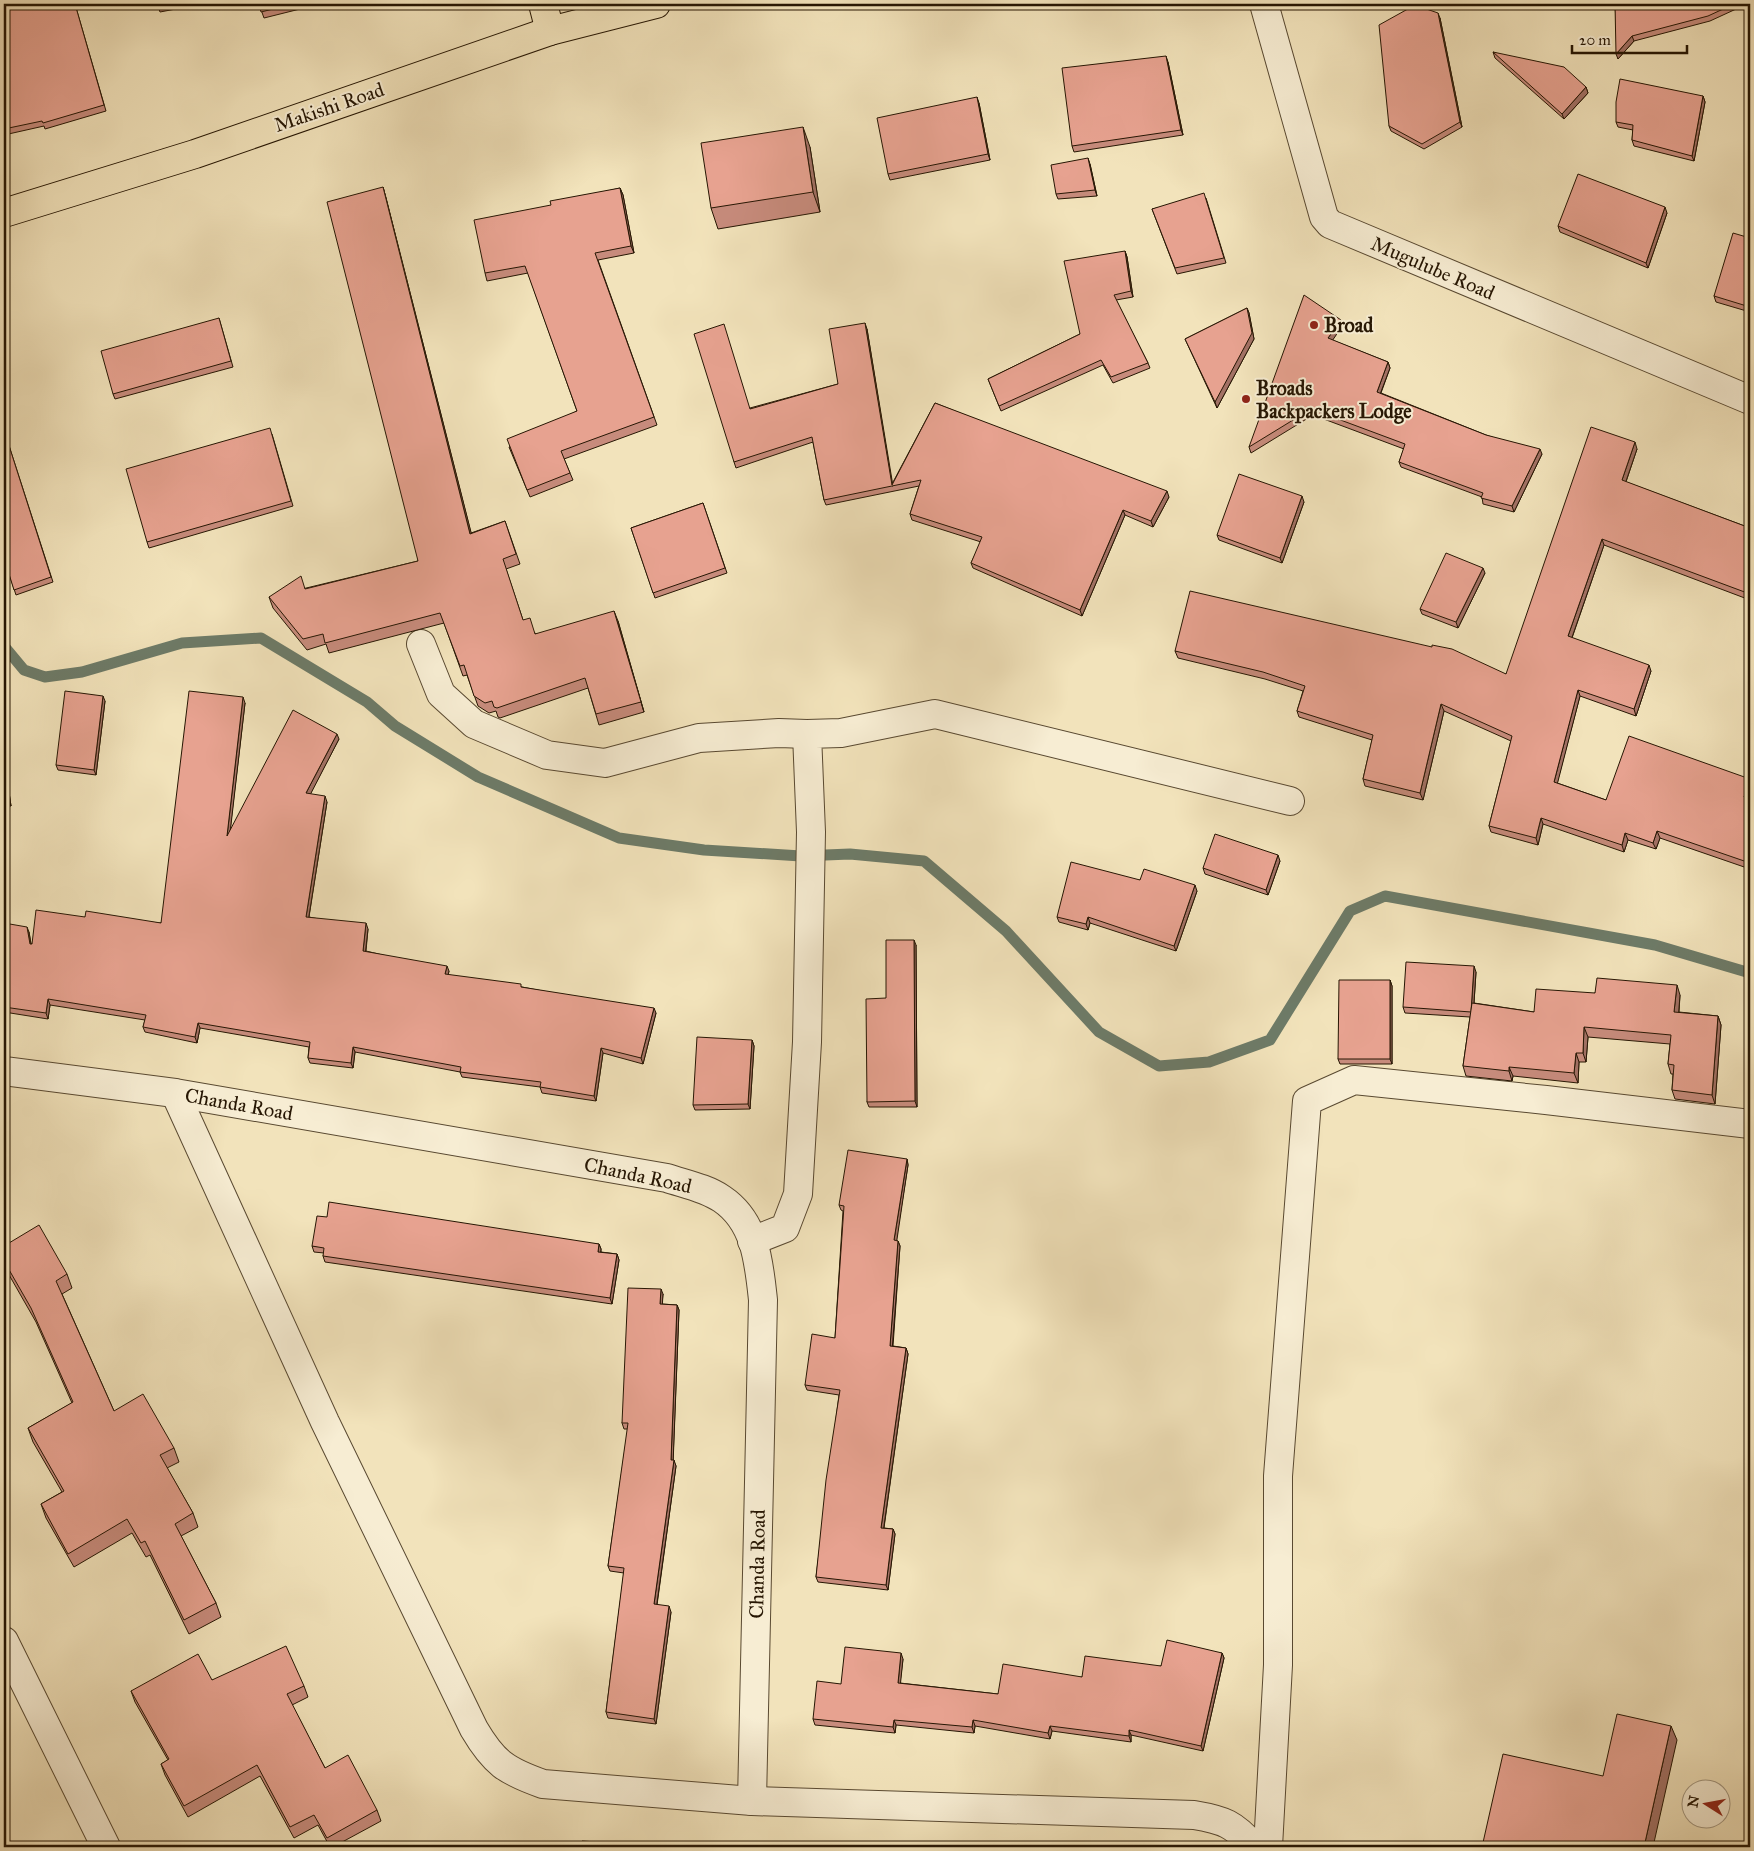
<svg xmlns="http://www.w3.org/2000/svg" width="1754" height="1851" font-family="'IM FELL Great Primer',serif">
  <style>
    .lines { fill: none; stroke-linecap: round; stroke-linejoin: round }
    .stream { stroke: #6d7b68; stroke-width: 11 }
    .minor-casing { stroke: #594931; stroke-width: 30 }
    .major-casing { stroke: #261603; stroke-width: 30 }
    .minor { stroke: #f7edd3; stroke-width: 28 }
    .major { stroke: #f2e3bb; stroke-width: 28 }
    .wall { fill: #c78b7c; stroke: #261603 }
    .shaded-wall { fill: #a27165; stroke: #261603 }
    .building { fill: #e7a290; stroke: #261603 }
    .poi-dot { fill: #8f2418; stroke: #f7edd3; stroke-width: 2 }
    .labels { text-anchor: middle; stroke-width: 4; stroke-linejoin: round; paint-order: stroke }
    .street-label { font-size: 20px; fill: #261603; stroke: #f7edd3 }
    .poi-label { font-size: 20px; font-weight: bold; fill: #261603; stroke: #f7edd3; text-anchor: start }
  </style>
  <rect width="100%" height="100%" fill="#f2e3bb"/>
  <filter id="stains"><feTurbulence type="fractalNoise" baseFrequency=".004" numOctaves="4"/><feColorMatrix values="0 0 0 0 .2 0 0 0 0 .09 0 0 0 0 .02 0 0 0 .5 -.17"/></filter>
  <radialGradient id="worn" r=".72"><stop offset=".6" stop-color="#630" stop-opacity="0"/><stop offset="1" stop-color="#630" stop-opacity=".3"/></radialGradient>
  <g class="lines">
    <path class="stream" d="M4 646 24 670 45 677 82 672 182 643 261 638 367 702 395 726 478 777 619 838 704 850 801 856 850 854 924 861 1006 931 1099 1032 1159 1066 1209 1062 1270 1040 1350 911 1385 896 1655 945 1750 973"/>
    <defs>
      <g id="minor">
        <path d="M1264 4 1324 217 1330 224 1750 400"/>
        <path d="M421 644 441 694 474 724 547 755 605 763 699 738 779 733 807 734"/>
        <path d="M4 1071 175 1093 667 1178C685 1184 706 1188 722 1199 756 1222 759 1263 763 1300L752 1801"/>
        <path d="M175 1093 325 1422 474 1729C494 1763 506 1771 543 1784L752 1801 1194 1815C1224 1820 1234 1824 1254 1847"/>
        <path d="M752 1241 785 1228 798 1194 807 1042 811 832 807 734 841 733 935 714 1290 801"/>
        <path d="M4 1641 106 1847"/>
        <path d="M1268 1847 1278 1665V1476L1307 1101 1354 1080 1546 1100 1750 1124"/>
      </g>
      <g id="major">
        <path d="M543 4 550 31"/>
        <path d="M4 213 195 154 550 31 656 4"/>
      </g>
    </defs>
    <use href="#minor" class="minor-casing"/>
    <use href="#major" class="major-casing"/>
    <use href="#minor" class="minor"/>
    <use href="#major" class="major"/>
  </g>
  <g class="wall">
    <path d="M4 4H75L106 111 45 129 44 126 4 135Z"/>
    <path d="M157 4H202L160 12Z"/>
    <path d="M259 4H320L264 18Z"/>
    <path d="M1615 4H1747L1710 21 1634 41 1618 59Z"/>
    <path d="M1440 18 1462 127 1424 149 1391 131 1389 126Z"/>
    <path d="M1493 52 1586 87 1588 93 1564 119 1495 58Z"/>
    <path d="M1168 62 1183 135 1074 152 1072 146Z"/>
    <path d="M1703 96 1705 102 1694 161 1634 146 1632 140 1633 130 1618 127 1616 122Z"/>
    <path d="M979 103 990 160 890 180 888 174Z"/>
    <path d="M810 147 820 212 718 229 711 208Z"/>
    <path d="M1090 164 1097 196 1058 199 1056 194Z"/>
    <path d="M383 187 386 198 471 533 505 521 520 564 506 569 523 620 536 634 618 621 644 712 599 725 588 688 500 718 498 717 496 711 489 713 478 706 467 675 463 676 444 623 329 653 326 644 307 650 273 608 269 597 418 561Z"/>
    <path d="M620 188 623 195 634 253 598 260 657 425 564 459 573 480 530 497 509 447 577 411 528 273 487 281 485 273 551 205Z"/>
    <path d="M1206 198 1226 263 1177 274 1152 209Z"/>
    <path d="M1667 213 1648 268 1560 232 1558 226Z"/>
    <path d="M1750 238V312L1716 302 1714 296Z"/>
    <path d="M1125 251 1127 257 1133 297 1116 300 1148 363 1150 368 1113 383 1103 365 1001 411 988 379 1080 334Z"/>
    <path d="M1247 308 1249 313 1254 339 1217 408 1185 339Z"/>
    <path d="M219 318 233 367 115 399 113 394Z"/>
    <path d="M1343 325 1332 340 1388 362 1390 368 1381 393 1486 435 1542 454 1514 512 1483 504 1482 497 1401 467 1399 462 1404 449 1313 415 1251 453 1249 447Z"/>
    <path d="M867 329 892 484 935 403 1169 497 1153 527 1125 515 1082 616 973 568 971 563 981 542 912 520 910 514 919 486 826 505 824 500 813 442 736 468 734 462 750 408 838 384Z"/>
    <path d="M4 430 53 582 16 595 4 558Z"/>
    <path d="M272 434 293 506 149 548 147 542Z"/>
    <path d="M1637 449 1626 482 1750 528V600L1604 545 1572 638 1651 671 1636 716 1580 696 1557 783 1606 800 1748 799 1750 800V869L1660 838 1656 849 1628 840 1624 852 1543 824 1538 845 1491 832 1489 826 1511 741 1444 711 1423 800 1365 786 1363 779 1372 740 1299 717 1297 711 1303 691 1265 679 1178 658 1175 651 1506 674Z"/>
    <path d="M1304 502 1282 563 1219 540 1217 535Z"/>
    <path d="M703 503 727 573 655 598 631 528Z"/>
    <path d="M1485 573 1458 628 1422 614 1420 609Z"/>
    <path d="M105 701 96 775 58 770 56 765Z"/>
    <path d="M245 703 230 830 339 739 310 794 327 802 309 917 368 929 366 951 449 971 448 975 522 987 656 1013 643 1064 603 1053 596 1101 542 1093 540 1087 462 1077 460 1072 355 1052 353 1068 310 1063 308 1058 309 1047 200 1028 197 1043 145 1032 143 1027 145 1020 50 1005 48 1019 4 1012V923L29 932 31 944 85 917 161 923Z"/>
    <path d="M4 758 11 806 4 807Z"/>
    <path d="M1280 861 1268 895 1205 874 1203 868Z"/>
    <path d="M1140 880 1197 891 1176 951 1090 923 1088 930 1059 922 1057 917Z"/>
    <path d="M916 945 917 1107H869L867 1102Z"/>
    <path d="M1476 972 1474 1003 1534 1012 1595 993 1680 995 1679 1012 1718 1016 1721 1025 1715 1104 1675 1099 1672 1090 1673 1074H1671L1668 1064 1670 1044 1588 1037 1586 1062H1579L1578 1083 1513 1076 1512 1081 1466 1076 1463 1066 1470 1017 1405 1013 1403 1007Z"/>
    <path d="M1390 980 1392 986V1064H1340L1338 1059Z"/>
    <path d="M752 1040 754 1046 750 1109 695 1110 693 1105Z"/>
    <path d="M907 1159 908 1165 896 1241H898L900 1246 893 1346 906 1348 908 1354 884 1528 893 1529 895 1534 888 1590 818 1582 816 1577 839 1395 807 1390 805 1385 835 1338 843 1211 841 1210 839 1205Z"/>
    <path d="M599 1244 601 1249V1252L617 1254 619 1260 612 1304 325 1262 323 1256 324 1253 314 1252 312 1246Z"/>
    <path d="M4 1246 67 1274 72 1288 62 1294 114 1411 174 1448 179 1462 167 1468 193 1513 198 1527 181 1536 216 1603 221 1617 189 1634 150 1555 146 1557 132 1533 74 1567 46 1518 41 1504 62 1492 33 1442 28 1428 72 1403 36 1322 4 1266Z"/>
    <path d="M663 1294 662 1304 677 1305 679 1310 673 1460 676 1466 657 1605 671 1612 656 1724 608 1718 606 1712 624 1573 610 1571 608 1566 628 1429H624L622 1423Z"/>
    <path d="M1222 1653 1224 1658 1203 1751 1131 1735V1742L1052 1731 1050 1739 975 1726 974 1733 896 1725 895 1733 815 1725 813 1719 841 1684 903 1659 900 1683 998 1694 1082 1677 1161 1666Z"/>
    <path d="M212 1680 304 1686 308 1697 292 1705 325 1768 377 1810 381 1821 333 1847H330L318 1825 294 1838 260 1776 188 1817 165 1775 161 1764 168 1760 135 1702 131 1691Z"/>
  </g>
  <g class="shaded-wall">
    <path d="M1438 13 1440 18 1462 127 1460 122Z"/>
    <path d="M1632 36 1634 41 1618 59 1616 54Z"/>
    <path d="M1166 56 1168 62 1183 135 1181 130Z"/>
    <path d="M1586 87 1588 93 1564 119 1562 114Z"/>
    <path d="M1703 96 1705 102 1694 161 1692 156Z"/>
    <path d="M977 97 979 103 990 160 988 154Z"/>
    <path d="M803 127 810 147 820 212 813 192Z"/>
    <path d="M1088 158 1090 164 1097 196 1095 190Z"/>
    <path d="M383 187 386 198 474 544 470 534Z"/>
    <path d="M620 188 623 195 634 253 631 246Z"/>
    <path d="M1665 207 1667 213 1648 268 1646 263Z"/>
    <path d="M1125 251 1127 257 1133 297 1131 291Z"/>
    <path d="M1247 308 1249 313 1254 339 1217 408 1215 402Z"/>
    <path d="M1341 320 1343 325 1330 344 1328 338Z"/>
    <path d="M865 323 867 329 893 486H892Z"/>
    <path d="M1388 362 1390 368 1379 397 1377 392Z"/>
    <path d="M1635 442 1637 449 1624 487 1622 480Z"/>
    <path d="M1540 449 1542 454 1514 512 1512 506Z"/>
    <path d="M1167 491 1169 497 1153 527 1151 521Z"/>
    <path d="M1302 496 1304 502 1282 563 1280 558Z"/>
    <path d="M1123 510 1125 515 1082 616 1080 610Z"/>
    <path d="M1602 539 1604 545 1570 643 1568 636Z"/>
    <path d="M1483 568 1485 573 1458 628 1456 622Z"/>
    <path d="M614 611 618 621 644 712 641 702Z"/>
    <path d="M1649 665 1651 671 1636 716 1634 709Z"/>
    <path d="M1578 690 1580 696 1556 789 1554 782Z"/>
    <path d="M103 696 105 701 96 775 94 770Z"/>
    <path d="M243 697 245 703 229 842 227 836Z"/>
    <path d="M1441 704 1444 711 1423 800 1420 793Z"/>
    <path d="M337 734 339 739 308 799 306 793Z"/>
    <path d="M4 758 11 806 9 800 4 766Z"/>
    <path d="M1750 780V794L1746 804 1744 797Z"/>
    <path d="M325 796 327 802 308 922 306 917Z"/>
    <path d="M1541 818 1543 824 1538 845 1536 838Z"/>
    <path d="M1657 831 1660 838 1656 849 1653 843Z"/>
    <path d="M1625 833 1628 840 1624 852 1622 845Z"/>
    <path d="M1278 855 1280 861 1268 895 1266 890Z"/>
    <path d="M1195 885 1197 891 1176 951 1174 946Z"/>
    <path d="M1088 917 1090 923 1088 930 1086 924Z"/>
    <path d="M366 923 368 929 365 956 363 951Z"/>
    <path d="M27 927 29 932 32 950 30 944Z"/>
    <path d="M914 940 916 945 917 1107 915 1101Z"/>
    <path d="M447 966 449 971 447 980 445 974Z"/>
    <path d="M1474 966 1476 972 1473 1017 1471 1012Z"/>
    <path d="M1390 980 1392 986V1064L1390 1059Z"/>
    <path d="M1677 985 1680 995 1678 1021 1674 1012Z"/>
    <path d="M48 999 50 1005 48 1019 46 1013Z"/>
    <path d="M654 1008 656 1013 643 1064 641 1058Z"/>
    <path d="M1718 1016 1721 1025 1715 1104 1712 1095Z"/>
    <path d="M198 1023 200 1028 197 1043 195 1037Z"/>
    <path d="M1584 1027 1588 1037 1586 1062 1583 1053Z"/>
    <path d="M752 1040 754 1046 750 1109 748 1104Z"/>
    <path d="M353 1047 355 1052 353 1068 351 1063Z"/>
    <path d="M601 1048 603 1053 596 1101 594 1096Z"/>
    <path d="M1576 1053 1579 1062 1578 1083 1574 1073Z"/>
    <path d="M1509 1067 1513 1076 1512 1081 1509 1071Z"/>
    <path d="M907 1159 908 1165 896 1246 894 1240Z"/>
    <path d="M898 1241 900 1246 892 1351 890 1346Z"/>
    <path d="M599 1244 601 1249 600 1257 598 1252Z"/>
    <path d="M617 1254 619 1260 612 1304 610 1298Z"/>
    <path d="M661 1289 663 1294 662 1310 660 1304Z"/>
    <path d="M677 1305 679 1310 673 1465 671 1460Z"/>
    <path d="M906 1348 908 1354 883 1533 881 1528Z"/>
    <path d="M674 1460 676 1466 656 1610 654 1604Z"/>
    <path d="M893 1529 895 1534 888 1590 886 1585Z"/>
    <path d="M669 1606 671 1612 656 1724 654 1719Z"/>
    <path d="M901 1653 903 1659 900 1688 898 1683Z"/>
    <path d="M1222 1653 1224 1658 1203 1751 1201 1746Z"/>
    <path d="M894 1720 896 1725 895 1733 893 1727Z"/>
    <path d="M973 1720 975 1726 974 1733 972 1727Z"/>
    <path d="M1050 1726 1052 1731 1050 1739 1048 1733Z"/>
    <path d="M1671 1726 1677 1740 1653 1847H1644Z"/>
    <path d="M1129 1730 1131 1735V1742L1129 1736Z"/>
  </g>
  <g class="building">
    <path d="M4 4H75L104 105 43 123 42 121 4 129Z"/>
    <path d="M157 4H168L158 6Z"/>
    <path d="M259 4H293L261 12Z"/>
    <path d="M1615 4H1734L1708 16 1632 36 1616 54Z"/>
    <path d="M1415 5 1438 13 1460 122 1422 144 1389 126 1379 25Z"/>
    <path d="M1493 52 1564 67 1586 87 1562 114Z"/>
    <path d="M1166 56 1181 130 1072 146 1062 68Z"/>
    <path d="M1620 79 1703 96 1692 156 1632 140 1633 125 1616 122V102Z"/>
    <path d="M977 97 988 154 888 174 877 118Z"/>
    <path d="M803 127 813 192 711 208 701 143Z"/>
    <path d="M1088 158 1095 190 1056 194 1051 165Z"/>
    <path d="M1578 174 1665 207 1646 263 1558 226Z"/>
    <path d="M383 187 470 534 505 521 516 554 503 559 523 620 530 618 535 634 614 611 641 702 596 714 585 678 497 708 494 707 492 701 485 703 474 696 464 665 460 666 440 613 325 643 323 634 303 639 269 597 301 576 305 589 418 561 327 202Z"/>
    <path d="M620 188 631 246 595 253 654 417 561 451 570 473 527 490 507 439 577 411 525 266 485 273 474 220 551 205 550 201Z"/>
    <path d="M1204 193 1224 258 1175 268 1152 209Z"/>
    <path d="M1733 233 1750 238V307L1714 296Z"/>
    <path d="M1125 251 1131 291 1114 295 1148 363 1111 377 1101 360 999 406 988 379 1080 334 1064 261Z"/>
    <path d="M1304 295 1341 320 1328 338 1388 362 1377 392 1486 435 1540 449 1512 506 1481 498 1483 493 1399 462 1405 444 1311 409 1249 447Z"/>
    <path d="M1247 308 1252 333 1215 402 1185 339Z"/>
    <path d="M219 318 231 361 113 394 101 351Z"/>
    <path d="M865 323 892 485 935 403 1167 491 1151 521 1123 510 1080 610 971 563 982 537 910 514 921 480 824 500 812 437 734 462 694 334 724 324 750 409 838 384 829 329Z"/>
    <path d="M1591 427 1635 442 1622 480 1750 528V594L1602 539 1568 636 1649 665 1634 709 1578 690 1554 782 1606 800 1629 736 1750 779 1744 797 1750 800V863L1657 831 1653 843 1625 833 1622 845 1541 818 1536 838 1489 826 1512 736 1441 704 1420 793 1363 779 1373 735 1297 711 1305 686 1263 672 1175 651 1190 591 1432 647V645L1452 649 1506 674Z"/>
    <path d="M270 428 291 501 147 542 126 469Z"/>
    <path d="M4 430 51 577 14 590 4 558Z"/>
    <path d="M1239 474 1302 496 1280 558 1217 535Z"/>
    <path d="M703 503 725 568 653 593 631 528Z"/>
    <path d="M1446 553 1483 568 1456 622 1420 609Z"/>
    <path d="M65 691 103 696 94 770 56 765Z"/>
    <path d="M189 691 243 697 227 836 293 710 337 734 306 793 325 796 306 917 366 923 363 951 447 966 445 974 521 984V987L654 1008 641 1058 601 1048 594 1096 540 1087 541 1082 460 1072 461 1067 353 1047 351 1063 308 1058 310 1042 198 1023 195 1037 143 1027 146 1015 48 999 46 1013 4 1007V923L27 927 30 944H32L36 910 85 917 86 911 161 923Z"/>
    <path d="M4 766 9 800 4 801Z"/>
    <path d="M1215 834 1278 855 1266 890 1203 868Z"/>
    <path d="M1071 862 1140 880 1144 869 1195 885 1174 946 1088 917 1086 924 1057 917Z"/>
    <path d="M886 940H914L915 1101 867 1102 866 999 886 998Z"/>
    <path d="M1406 962 1474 966 1471 1012 1403 1007Z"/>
    <path d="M1597 978 1677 985 1674 1012 1718 1016 1712 1095 1672 1090 1674 1065 1668 1064 1671 1035 1584 1027 1583 1053H1576L1574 1073 1509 1067V1071L1463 1066 1472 1003 1534 1012 1536 989 1595 993Z"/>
    <path d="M1339 980H1390V1059H1338Z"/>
    <path d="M697 1037 752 1040 748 1104 693 1105Z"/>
    <path d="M848 1150 907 1159 894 1240 898 1241 890 1346 906 1348 881 1528 893 1529 886 1585 816 1577 826 1480 840 1390 805 1385 812 1334 835 1338 844 1206 839 1205Z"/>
    <path d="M329 1202 599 1244 598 1252 617 1254 610 1298 323 1256 324 1248 312 1246 317 1216 327 1217Z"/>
    <path d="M39 1225 67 1274 56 1281 114 1411 143 1394 174 1448 160 1455 193 1513 175 1524 216 1603 184 1620 145 1541 141 1543 127 1519 68 1554 41 1504 64 1491 28 1428 73 1402 31 1308 4 1261V1246Z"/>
    <path d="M628 1288 661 1289 660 1304 677 1305 671 1460H674L654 1604 669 1606 654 1719 606 1712 624 1568 608 1566 628 1423H622Z"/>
    <path d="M1167 1640 1222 1653 1201 1746 1129 1730V1736L1050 1726 1048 1733 973 1720 972 1727 894 1720 893 1727 813 1719 817 1681 841 1684 845 1647 901 1653 898 1683 998 1694 1003 1664 1082 1677 1085 1656 1161 1666Z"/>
    <path d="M286 1646 304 1686 287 1694 325 1768 348 1755 377 1810 327 1838 314 1815 290 1827 257 1765 184 1806 161 1764 169 1759 131 1691 198 1654 212 1680Z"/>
    <path d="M1617 1714 1671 1726 1644 1847H1482L1503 1754 1603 1776Z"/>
    <path d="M582 1841 674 1847H581Z"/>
  </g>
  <g class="poi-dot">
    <circle cx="1314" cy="325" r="5"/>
    <circle cx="1246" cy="399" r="5"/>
  </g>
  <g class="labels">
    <g class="street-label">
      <text transform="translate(329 107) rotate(-19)" y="7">Makishi Road</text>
      <text transform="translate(1433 268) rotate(23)" y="7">Mugulube Road</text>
      <text transform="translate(239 1104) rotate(10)" y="7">Chanda Road</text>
      <text transform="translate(638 1175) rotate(12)" y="7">Chanda Road</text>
      <text transform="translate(757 1564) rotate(-89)" y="7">Chanda Road</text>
    </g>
    <g class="poi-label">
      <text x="1324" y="332">Broad</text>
      <text x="1256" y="395">Broads<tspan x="1256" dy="23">Backpackers Lodge</tspan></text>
    </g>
  </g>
  <rect width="1754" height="1851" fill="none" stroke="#f2e3bb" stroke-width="20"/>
  <rect x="5" y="5" width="1744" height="1841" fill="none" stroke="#261603" stroke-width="2.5"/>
  <rect x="10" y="10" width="1734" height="1831" fill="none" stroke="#261603"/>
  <g transform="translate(1706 1804) rotate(281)"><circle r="24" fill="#f7edd3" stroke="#a39780"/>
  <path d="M0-4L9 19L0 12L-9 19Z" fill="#8f2418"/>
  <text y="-8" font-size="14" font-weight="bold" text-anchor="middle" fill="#261603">N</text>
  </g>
  <path d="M1572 45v8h115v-8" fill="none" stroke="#261603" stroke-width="2.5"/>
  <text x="1579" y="45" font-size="15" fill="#261603" stroke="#f7edd3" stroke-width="4" paint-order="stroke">20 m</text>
  <rect width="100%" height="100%" filter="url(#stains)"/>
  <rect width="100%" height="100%" fill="url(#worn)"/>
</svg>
